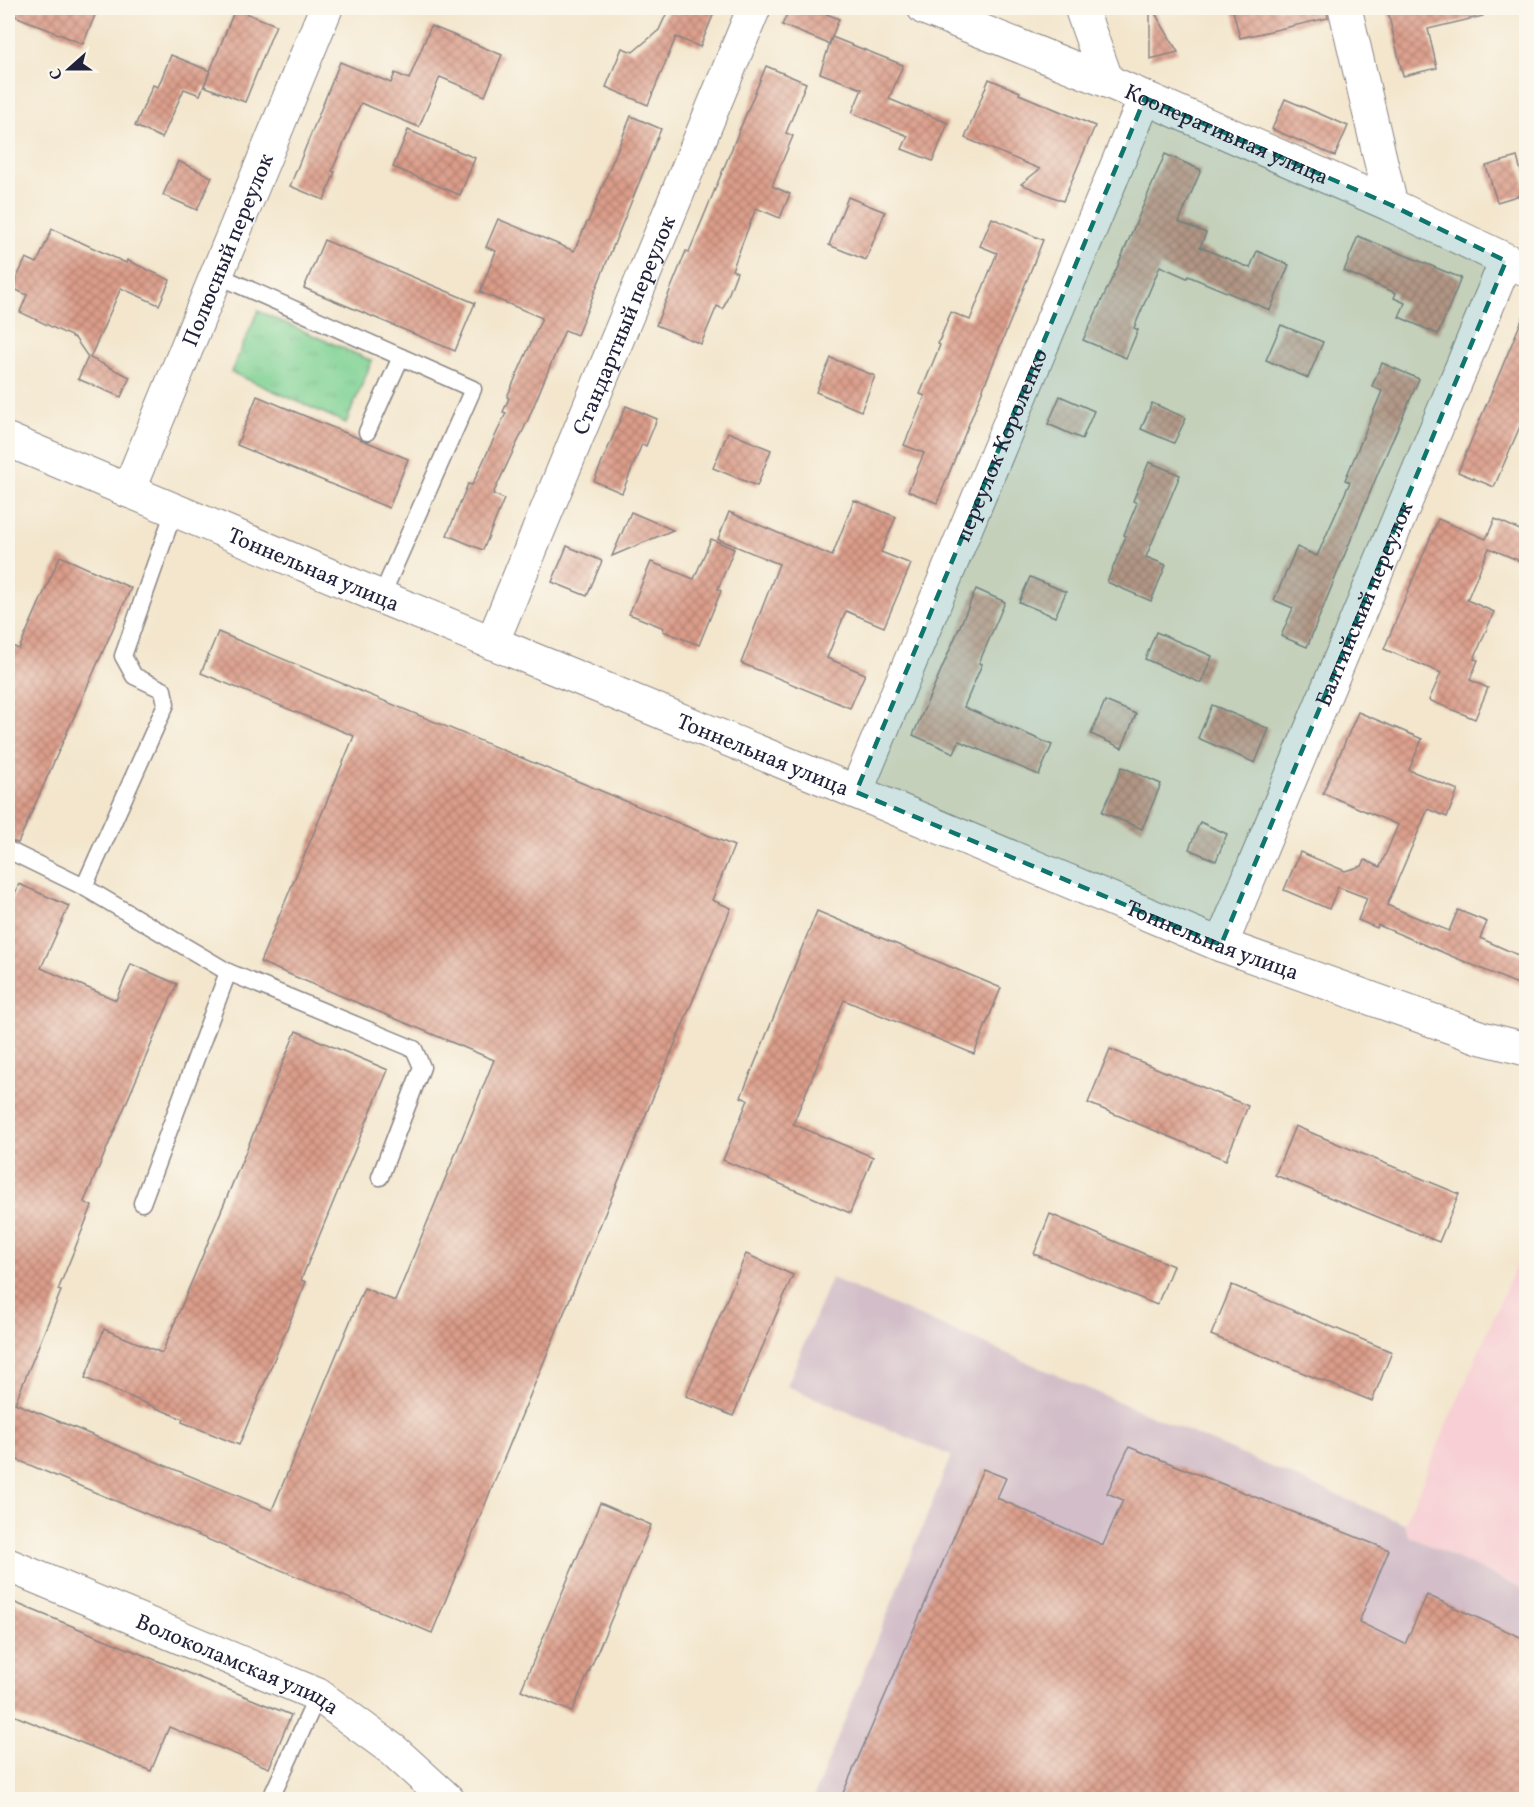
<svg xmlns="http://www.w3.org/2000/svg" width="1534" height="1807" font-family="Vollkorn,serif">
  <style>
    .built { fill: #f7cfd4 }
    .industrial { fill: #d2bdc8 }
    .grass { fill: url(#grass-tufts); stroke: #507a67; stroke-width: 1.5 }
    .building { fill: url(#building-cross-hatch) }
    .lines { fill: none; stroke-linecap: round; stroke-linejoin: round }
    .lane-casing { stroke: #8a8484; stroke-width: 19 }
    .street-casing { stroke: #8a8484; stroke-width: 35 }
    .lane { stroke: #fff; stroke-width: 16 }
    .street { stroke: #fff; stroke-width: 33 }
    .marked { fill: #0f766e; fill-opacity: 0.2; stroke: #0f766e; stroke-width: 4.5; stroke-dasharray: 12 8; stroke-linejoin: round }
    .labels { text-anchor: middle; stroke-width: 4.5; stroke-linejoin: round; paint-order: stroke }
    .street-label { font-size: 22px; fill: #22223b; stroke: #fbf7ec }
  </style>
  <defs>
    <pattern id="grass-tufts" width="24" height="20" patternUnits="userSpaceOnUse" patternTransform="scale(1.5)"><rect width="24" height="20" fill="#7dd193"/><path d="M3 7l-1-3M5 7V3M7 7l1-3M15 17l-1-3M17 17v-4M19 17l1-3" fill="none" stroke="#6cb380"/></pattern>
    <pattern id="building-cross-hatch" width="8" height="8" patternUnits="userSpaceOnUse" patternTransform="scale(1.5)"><rect width="8" height="8" fill="#dc9d8a"/><path d="M0 0l8 8M0 8l8-8" fill="none" stroke="#b28072"/></pattern>
  </defs>
  <rect width="100%" height="100%" fill="#fbf7ec"/>
  <filter id="ink" filterUnits="userSpaceOnUse"><feTurbulence type="fractalNoise" baseFrequency=".0167" numOctaves="2"/><feDisplacementMap in="SourceGraphic" scale="12" xChannelSelector="R" yChannelSelector="G"/><feConvolveMatrix kernelMatrix="1 2 1 2 8 2 1 2 1" color-interpolation-filters="sRGB"/></filter>
  <filter id="wash" filterUnits="userSpaceOnUse"><feTurbulence type="fractalNoise" baseFrequency=".008" numOctaves="4" result="noise"/><feDisplacementMap in="SourceGraphic" scale="24" xChannelSelector="R" yChannelSelector="G"/><feGaussianBlur stdDeviation="1.35" result="paint"/><feColorMatrix in="noise" values="0 0 0 0 0 0 0 0 0 0 0 0 0 0 0 0 0 1.4 0 .05"/><feComposite in="paint" operator="in"/></filter>
  <g filter="url(#wash)">
    <rect width="100%" height="100%" fill="#f3e6cd"/>
    <path class="built" d="M1526 1242V1591L1409 1536 1404 1524Z"/>
    <path class="industrial" d="M831 1278 1404 1524 1409 1536 1526 1591V1772L1515 1799H813L951 1456 787 1386Z"/>
    <path class="grass" d="M258 311 372 361 346 423 231 372Z"/>
    <g id="blocks">
      <g class="building">
        <path d="M8 8H98L83 44 8 13Z"/>
        <path d="M669 8H716L700 47 676 37 648 105 606 87 622 48 633 52 659 30Z"/>
        <path d="M790 8H812L839 19 829 44 782 25Z"/>
        <path d="M1150 8H1152L1178 52 1150 59Z"/>
        <path d="M1250 8H1327L1328 18 1240 38 1233 11Z"/>
        <path d="M1387 8H1482L1483 16 1428 29 1437 68 1403 76Z"/>
        <path d="M235 9 276 25 245 102 204 86Z"/>
        <path d="M431 26 502 55 485 96 440 77 419 127 361 103 332 171 335 172 324 200 290 186 340 62 391 83 395 73 409 79Z"/>
        <path d="M832 37 903 65 889 99 948 123 933 161 902 149 908 136 852 113 862 89 820 73Z"/>
        <path d="M171 55 210 71 200 95 184 89 162 138 135 126 153 85 158 87Z"/>
        <path d="M766 66 806 83 786 133 793 136 772 186 790 194 780 218 756 208 732 270 737 272 723 309 717 306 701 344 656 325 686 251 689 252Z"/>
        <path d="M989 79 1020 92 1019 94 1095 126 1063 201 1021 184 1040 169 965 138Z"/>
        <path d="M1285 99 1348 126 1335 156 1272 129Z"/>
        <path d="M631 116 661 129 577 335 565 330 527 422 493 494 504 499 483 550 447 535 468 484 472 485 506 413 503 412 509 398 507 397 542 318 480 292 496 251 486 247 498 219 574 251 587 222H588Z"/>
        <path d="M408 130 475 158 460 195 393 167Z"/>
        <path d="M1165 154 1201 170 1179 222 1206 233 1200 247 1250 268 1257 251 1289 265 1270 310 1188 276 1187 278 1160 266 1134 328 1138 330 1126 358 1083 340 1116 270Z"/>
        <path d="M1517 157 1527 193 1497 202 1486 166Z"/>
        <path d="M178 161 212 177 197 210 163 195Z"/>
        <path d="M848 197 885 212 866 260 829 245Z"/>
        <path d="M992 218 1043 240 937 503 908 491 924 453 904 445 925 396 920 394 940 345 938 344 951 312 970 320 997 253 980 246Z"/>
        <path d="M52 229 126 263 127 260 170 280 159 305 121 288 90 358 130 377 121 397 78 379 88 357 75 338 20 312 27 295 12 288 26 258 37 263Z"/>
        <path d="M1358 236 1461 278 1438 334 1399 317 1405 303 1394 298 1396 293 1344 271Z"/>
        <path d="M324 240 475 303 455 351 304 288Z"/>
        <path d="M1526 310 1527 410 1494 487 1458 472Z"/>
        <path d="M1281 325 1323 342 1308 378 1266 360Z"/>
        <path d="M831 358 875 376 861 411 816 392Z"/>
        <path d="M1382 363 1419 379 1378 473 1307 647 1281 636 1293 608 1274 600 1297 547 1317 556 1350 482 1345 480 1382 391 1372 386Z"/>
        <path d="M257 396 408 459 389 508 237 445Z"/>
        <path d="M1060 396 1094 411 1082 439 1048 424Z"/>
        <path d="M1152 403 1186 418 1174 443 1141 429Z"/>
        <path d="M626 406 657 419 646 446 642 444 622 493 594 481Z"/>
        <path d="M728 432 771 450 757 486 713 468Z"/>
        <path d="M1149 462 1180 475 1146 557 1166 565 1151 601 1107 582 1126 536 1124 535 1137 503 1133 501Z"/>
        <path d="M854 500 896 517 881 552 911 564 884 627 846 611 827 658 865 674 850 708 741 663 779 564 718 539 729 512 832 556Z"/>
        <path d="M631 512 673 530 612 556Z"/>
        <path d="M1438 519 1486 539 1495 519 1527 533V564L1489 548 1467 600 1494 612 1474 659 1478 660 1470 680 1488 688 1475 719 1429 700 1441 673 1384 649Z"/>
        <path d="M711 539 734 549 718 589 721 591 699 645 663 631 664 628 629 614 651 562 694 579Z"/>
        <path d="M567 546 602 561 587 596 552 582Z"/>
        <path d="M60 556 131 588 18 843 8 840V644L19 649Z"/>
        <path d="M1030 577 1066 592 1055 617 1019 602Z"/>
        <path d="M976 589 1005 602 979 663 982 664 964 707 1052 745 1039 775 959 741 954 753 913 735Z"/>
        <path d="M218 632 734 846 712 900 731 908 432 1633 8 1456V910L19 884 69 906 41 968 116 1000 131 964 177 984 84 1202 92 1206 58 1290 61 1291 15 1403 272 1510 364 1288 395 1301 494 1060 260 962 354 736 201 673Z"/>
        <path d="M1156 632 1212 656 1201 683 1145 659Z"/>
        <path d="M1105 701 1136 714 1122 748 1091 734Z"/>
        <path d="M1212 705 1269 729 1255 763 1198 738Z"/>
        <path d="M1358 712 1422 739 1409 770 1458 790 1447 817 1428 809 1387 905 1449 931 1458 910 1487 922 1480 938 1527 959V988L1378 925 1377 928 1358 920 1367 898 1338 887 1329 909 1284 890 1300 852 1345 871 1362 866 1365 860 1380 867 1398 825 1323 793Z"/>
        <path d="M1122 767 1161 784 1142 829 1102 812Z"/>
        <path d="M1200 822 1227 834 1216 861 1189 849Z"/>
        <path d="M817 911 1001 988 974 1054 844 1000 793 1124 873 1157 850 1213 723 1160 748 1100 741 1097Z"/>
        <path d="M296 1031 388 1070 301 1280 306 1282 239 1445 182 1422 183 1419 85 1378 104 1329 162 1353Z"/>
        <path d="M1110 1049 1248 1106 1226 1160 1088 1103Z"/>
        <path d="M1295 1126 1459 1194 1439 1242 1275 1175Z"/>
        <path d="M1050 1214 1173 1266 1157 1305 1034 1254Z"/>
        <path d="M746 1254 793 1275 733 1416 686 1396Z"/>
        <path d="M1232 1285 1392 1352 1372 1401 1211 1335Z"/>
        <path d="M1129 1447 1389 1550 1359 1622 1405 1644 1427 1595 1527 1640V1781L1518 1800H840L983 1469 1006 1478 997 1498 1103 1545 1123 1500 1107 1493Z"/>
        <path d="M600 1503 651 1525 572 1712 521 1690Z"/>
        <path d="M8 1600 291 1715 269 1768 169 1727 151 1771 8 1713Z"/>
      </g>
    </g>
  </g>
  <g filter="url(#ink)">
    <use href="#blocks" fill-opacity="0" stroke="#8a8484" stroke-width="1.5"/>
    <g class="lines">
      <defs>
        <g id="lane">
          <path d="M217 275 473 389 381 597"/>
          <path d="M367 432 401 357"/>
          <path d="M8 850 84 887 166 704 163 690 134 676 123 656 174 511"/>
          <path d="M84 887 228 972 414 1049 422 1067 380 1177"/>
          <path d="M142 1203 228 972"/>
          <path d="M270 1800 318 1695"/>
        </g>
        <g id="street">
          <path id="s1" d="M924 8 1107 81 1391 205 1525 269"/>
          <path d="M1081 8 1107 81"/>
          <path d="M1345 8 1391 205"/>
          <path id="s2" d="M8 440 381 597 856 792 1221 945 1482 1038 1526 1049"/>
          <path id="s3" d="M128 491 326 8"/>
          <path id="s4" d="M492 643 754 8"/>
          <path id="s5" d="M856 792 1145 98"/>
          <path id="s6" d="M1221 945 1506 261"/>
          <path id="s7" d="M8 1565 318 1695 393 1750 448 1800"/>
        </g>
      </defs>
      <use href="#lane" class="lane-casing"/>
      <use href="#street" class="street-casing"/>
      <use href="#lane" class="lane"/>
      <use href="#street" class="street"/>
    </g>
  </g>
  <path class="marked" d="M1145 98 1391 205 1506 261 1221 945 856 792Z"/>
  <g class="labels">
    <g class="street-label">
      <text dy="8" stroke="none"><textPath href="#s1" startOffset="328">Кооперативная улица</textPath></text>
      <text dy="8" stroke="none"><textPath href="#s3" startOffset="261">Полюсный переулок</textPath></text>
      <text dy="8" stroke="none"><textPath href="#s4" startOffset="344">Стандартный переулок</textPath></text>
      <text dy="8" stroke="none"><textPath href="#s5" startOffset="376">переулок Короленко</textPath></text>
      <text dy="8" stroke="none"><textPath href="#s2" startOffset="332">Тоннельная улица</textPath></text>
      <text dy="8" stroke="none"><textPath href="#s6" startOffset="370">Балтийский переулок</textPath></text>
      <text dy="8" stroke="none"><textPath href="#s2" startOffset="818">Тоннельная улица</textPath></text>
      <text dy="8" stroke="none"><textPath href="#s2" startOffset="1304">Тоннельная улица</textPath></text>
      <text dy="8" stroke="none"><textPath href="#s7" startOffset="250">Волоколамская улица</textPath></text>
    </g>
  </g>
  <rect width="1534" height="1807" fill="none" stroke="#fbf7ec" stroke-width="30"/>
  <g transform="translate(69 69) rotate(249)" stroke="#fbf7ec" stroke-width="4.5" paint-order="stroke">
  <path d="M0-4.5L10 22L0 15L-10 22Z" fill="#22223b"/>
  <text y="-9" font-size="16" font-weight="bold" text-anchor="middle" fill="#22223b">С</text>
  </g>
</svg>
